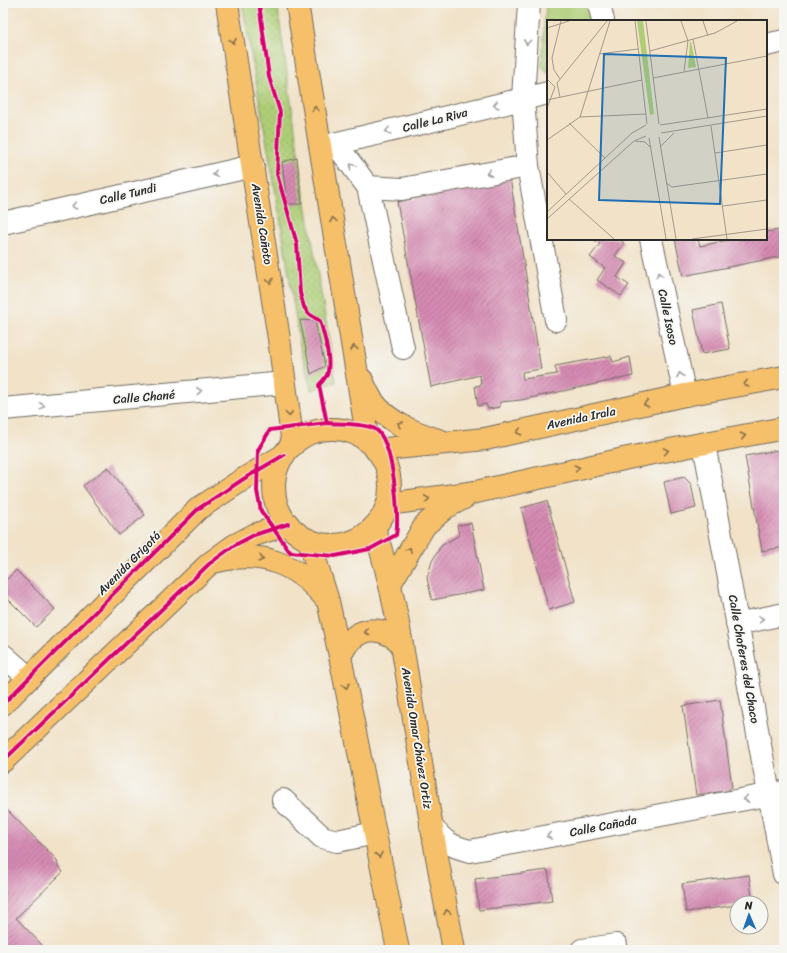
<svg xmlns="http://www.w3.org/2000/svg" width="787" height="953" font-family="Sriracha,sans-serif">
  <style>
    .grass { fill: url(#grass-dots); stroke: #6c7c50 }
    .park { fill: #adce76; stroke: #6c7c50 }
    .building { fill: url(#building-hatch) }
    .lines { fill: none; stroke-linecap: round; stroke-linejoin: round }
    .minor-casing { stroke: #706b62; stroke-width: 24 }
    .major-casing { stroke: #706b62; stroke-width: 24 }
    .minor { stroke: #fff; stroke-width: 22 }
    .major { stroke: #f6c06b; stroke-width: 22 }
    .cycleway-casing { stroke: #f6f6f2; stroke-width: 6 }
    .cycleway { stroke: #d6006c; stroke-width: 4 }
    .oneway { stroke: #866e48 }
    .oneway2 { stroke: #a0a0a0 }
    .labels { text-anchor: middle; stroke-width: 3.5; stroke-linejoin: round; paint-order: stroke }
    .street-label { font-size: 12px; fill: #2b2b2b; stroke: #f6f6f2 }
    .inset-road { fill: none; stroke: #a29989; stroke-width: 1 }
    .view { fill: #1f6fb2; fill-opacity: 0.15; stroke: #1f6fb2; stroke-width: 2 }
    .inset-edge { fill: none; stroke: #2b2b2b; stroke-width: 2 }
  </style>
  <defs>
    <pattern id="grass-dots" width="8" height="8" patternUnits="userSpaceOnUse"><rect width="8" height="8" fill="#adce76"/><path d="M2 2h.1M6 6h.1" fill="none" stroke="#95b166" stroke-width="1.8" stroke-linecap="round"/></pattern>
    <pattern id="building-hatch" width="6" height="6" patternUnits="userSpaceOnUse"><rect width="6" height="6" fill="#d58ab2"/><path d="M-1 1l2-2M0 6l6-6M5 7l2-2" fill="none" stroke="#ad7191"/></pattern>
  </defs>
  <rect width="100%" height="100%" fill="#f6f6f2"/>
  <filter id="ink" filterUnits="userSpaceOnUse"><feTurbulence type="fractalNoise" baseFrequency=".025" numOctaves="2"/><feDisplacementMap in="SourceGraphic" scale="8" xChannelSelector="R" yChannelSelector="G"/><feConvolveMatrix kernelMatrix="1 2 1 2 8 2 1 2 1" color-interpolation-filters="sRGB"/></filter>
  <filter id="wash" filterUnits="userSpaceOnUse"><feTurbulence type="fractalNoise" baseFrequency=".012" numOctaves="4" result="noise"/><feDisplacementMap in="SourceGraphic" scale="16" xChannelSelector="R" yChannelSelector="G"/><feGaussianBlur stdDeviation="0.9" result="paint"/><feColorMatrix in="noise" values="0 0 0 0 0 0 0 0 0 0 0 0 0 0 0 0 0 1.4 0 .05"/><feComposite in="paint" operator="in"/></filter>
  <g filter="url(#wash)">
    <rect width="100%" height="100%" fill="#f1e2c8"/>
    <path class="grass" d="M242 3H277L303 186 336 382 311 390 300 346 280 218Z"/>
    <path class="park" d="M546 3H587L590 21H548V74L542 66Z"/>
    <g id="blocks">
      <g class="building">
        <path d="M297 158 302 204H287L282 162Z"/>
        <path d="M510 178 541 369 522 372 523 379 557 374 555 366 611 356 613 362 630 357 633 376 521 400 500 402V407L488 409 486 404 478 406 475 386 481 385 480 375 431 387 397 202Z"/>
        <path d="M784 229V256L683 276 675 239H698L700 246 733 239H766V232Z"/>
        <path d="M593 239H619L624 243 615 256 626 263 617 277 629 285 621 296 597 280 605 268 590 257 600 244Z"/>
        <path d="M721 304 730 349 702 354 693 310Z"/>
        <path d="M300 320 315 321 325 366 311 374Z"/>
        <path d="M784 449V547L762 551 745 456Z"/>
        <path d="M108 467 145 515 119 535 83 486Z"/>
        <path d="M684 477 691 484 696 508 671 514 664 482Z"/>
        <path d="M547 501 575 602 549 610 521 508Z"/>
        <path d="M471 523 484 590 432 600 427 578 432 561 441 546 459 535 457 525Z"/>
        <path d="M16 570 55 609 36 627 3 594V583Z"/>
        <path d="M720 700 732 787 727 791 696 795 683 706Z"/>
        <path d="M6 809 57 860 58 866 63 872 16 918 47 950H3V812Z"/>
        <path d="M548 870 552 901 479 910 475 879Z"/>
        <path d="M749 875 753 903H737V905L686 912 682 884Z"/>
      </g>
    </g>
  </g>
  <g filter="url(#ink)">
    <use href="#blocks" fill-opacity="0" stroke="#706b62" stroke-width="1"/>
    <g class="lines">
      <defs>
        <g id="minor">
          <path d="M529 3 523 98 528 166 556 320"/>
          <path d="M599 3 603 21"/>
          <path d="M766 45 784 41"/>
          <path d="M336 144 368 187 403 348"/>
          <path d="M321 147 548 93"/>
          <path d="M368 187 402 189 528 166"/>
          <path d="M3 223 253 166"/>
          <path d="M651 239 685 395"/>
          <path d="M3 409 284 383"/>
          <path d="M704 444 784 874"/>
          <path d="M737 624 784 614"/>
          <path d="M3 655 29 678"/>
          <path d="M283 800 322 837 337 841 375 833"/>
          <path d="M431 826C444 842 450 846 470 851L783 792"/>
          <path d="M582 950 616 945"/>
        </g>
        <g id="major">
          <path d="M227 3 279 339 293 445"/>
          <path d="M297 3 368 442"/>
          <path d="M362 380C365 387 368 394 372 400 387 423 416 433 441 441"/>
          <circle cx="332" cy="487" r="58"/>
          <path d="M376 450 485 439 685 395 784 377"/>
          <path d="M388 504 476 492 628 458 784 428"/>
          <path d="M374 527C397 598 406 671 418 744 429 813 441 881 454 950"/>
          <path d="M309 540 328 601 340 656 398 950"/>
          <path d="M214 562C261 549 296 563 327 600"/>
          <path d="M390 584 425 525 445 508 464 498"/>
          <path d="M340 656C354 627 378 622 402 644"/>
          <path d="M3 704 198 509 245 478 284 455"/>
          <path d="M3 761 209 564 235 545 254 535 288 524"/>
        </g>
      </defs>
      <use href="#minor" class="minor-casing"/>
      <use href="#major" class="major-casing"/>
      <use href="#minor" class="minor"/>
      <use href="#major" class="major"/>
      <defs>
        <g id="cycleway">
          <path d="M259 3 269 77 280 112 277 174 297 244 300 293 304 307 309 314 320 321C324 334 332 361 327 375 325 378 322 382 319 385L327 423 270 430 258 450 257 491 261 511 290 552 335 556 370 549 396 535C400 516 393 439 375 429 365 423 339 424 327 423"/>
          <path d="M3 704 198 509 245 478 284 455"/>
          <path d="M3 761 209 564 235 545 254 535 288 524"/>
        </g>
      </defs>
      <use href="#cycleway" class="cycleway-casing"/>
      <use href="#cycleway" class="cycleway"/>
    </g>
    <defs><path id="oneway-chevron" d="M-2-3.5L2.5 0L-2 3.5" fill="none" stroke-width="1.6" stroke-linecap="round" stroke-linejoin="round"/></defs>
    <g class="oneway">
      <use href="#oneway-chevron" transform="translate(233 41) rotate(81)"/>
      <use href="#oneway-chevron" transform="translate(315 109) rotate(-100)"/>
      <use href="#oneway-chevron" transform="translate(333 220) rotate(-99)"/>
      <use href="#oneway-chevron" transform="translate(270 281) rotate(81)"/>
      <use href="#oneway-chevron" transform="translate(354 348) rotate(-99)"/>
      <use href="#oneway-chevron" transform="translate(746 384) rotate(169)"/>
      <use href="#oneway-chevron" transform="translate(646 404) rotate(168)"/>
      <use href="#oneway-chevron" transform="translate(289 414) rotate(82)"/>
      <use href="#oneway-chevron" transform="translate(400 424) rotate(-149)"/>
      <use href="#oneway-chevron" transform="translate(519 432) rotate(168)"/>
      <use href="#oneway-chevron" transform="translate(743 436) rotate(-12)"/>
      <use href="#oneway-chevron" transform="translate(666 451) rotate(-10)"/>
      <use href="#oneway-chevron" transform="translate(577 468) rotate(-12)"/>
      <use href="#oneway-chevron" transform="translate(427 499) rotate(-8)"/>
      <use href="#oneway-chevron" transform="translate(409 550) rotate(-60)"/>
      <use href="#oneway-chevron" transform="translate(261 559) rotate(13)"/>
      <use href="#oneway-chevron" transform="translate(367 632) rotate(169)"/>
      <use href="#oneway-chevron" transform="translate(346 686) rotate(79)"/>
      <use href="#oneway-chevron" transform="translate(379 855) rotate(79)"/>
      <use href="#oneway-chevron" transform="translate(447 912) rotate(-101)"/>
    </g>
    <g class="oneway2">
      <use href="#oneway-chevron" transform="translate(527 42) rotate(94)"/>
      <use href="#oneway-chevron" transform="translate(496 105) rotate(166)"/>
      <use href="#oneway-chevron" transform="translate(388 131) rotate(166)"/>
      <use href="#oneway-chevron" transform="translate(352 166) rotate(-127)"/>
      <use href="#oneway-chevron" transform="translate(489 173) rotate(169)"/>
      <use href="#oneway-chevron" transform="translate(215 174) rotate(167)"/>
      <use href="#oneway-chevron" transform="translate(74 206) rotate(167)"/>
      <use href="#oneway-chevron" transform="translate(659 275) rotate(-102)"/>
      <use href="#oneway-chevron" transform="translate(680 375) rotate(-101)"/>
      <use href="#oneway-chevron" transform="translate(199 391) rotate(-5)"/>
      <use href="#oneway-chevron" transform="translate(42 406) rotate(-5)"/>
      <use href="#oneway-chevron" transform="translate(761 619) rotate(-11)"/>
      <use href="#oneway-chevron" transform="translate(746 799) rotate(169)"/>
      <use href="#oneway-chevron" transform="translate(549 836) rotate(169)"/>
    </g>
  </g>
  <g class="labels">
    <g class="street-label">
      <text transform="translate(435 120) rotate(-14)" y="4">Calle La Riva</text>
      <text transform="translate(128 194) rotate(-13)" y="4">Calle Tundi</text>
      <text transform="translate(262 224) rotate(81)" y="4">Avenida Cañoto</text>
      <text transform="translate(668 317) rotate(78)" y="4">Calle Isoso</text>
      <text transform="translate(144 397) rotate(-5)" y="4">Calle Chané</text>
      <text transform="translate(581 418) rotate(-12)" y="4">Avenida Irala</text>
      <text transform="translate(129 563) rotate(-45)" y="4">Avenida Grigotá</text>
      <text transform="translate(744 659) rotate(80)" y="4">Calle Choferes del Chaco</text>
      <text transform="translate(417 738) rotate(81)" y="4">Avenida Omar Chávez Ortiz</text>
      <text transform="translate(603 826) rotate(-11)" y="4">Calle Cañada</text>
    </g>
  </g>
  <g transform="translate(547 20)">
    <rect width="220" height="220" fill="#f1e2c8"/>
    <path d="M90 1H96L107 94 103 95Z" fill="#adce76"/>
    <path d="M144 21 149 47 141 48 143 22Z" fill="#adce76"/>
    <path class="inset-road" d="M88 1 100 104M99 1 112 104M134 1 141 21 137 51M156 1 161 16M0 8 22 1M146 19 161 98M103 31 168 13 190 1M52 34 91 29M106 58 220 36M0 59 8 67 0 88M13 59 7 50 5 38 14 1M13 77 10 63 60 1M0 80 95 60M33 97 63 1M22 103 58 138M113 105 220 89M164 106 180 219M114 113 220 96M112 117 129 219M102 118 119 219M0 120 33 97 99 94M88 121 98 122 104 128M114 126 127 113M168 133 220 125M0 152 19 174M119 163 125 167 220 154M22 179 67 219M176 186 220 180M0 192 85 113 99 105M0 199 87 121 99 116M145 219 220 209"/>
    <path class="view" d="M57 34 179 38 173 184 52 180Z"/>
    <rect width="220" height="220" class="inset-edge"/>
  </g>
  <rect width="787" height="953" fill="none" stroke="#f6f6f2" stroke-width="16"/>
  <g transform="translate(749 915) rotate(358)"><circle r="19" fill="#f6f6f2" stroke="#a5a5a2"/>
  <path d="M0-3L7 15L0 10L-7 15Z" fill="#1f6fb2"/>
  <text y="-6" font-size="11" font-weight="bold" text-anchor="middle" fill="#2b2b2b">N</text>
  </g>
</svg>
